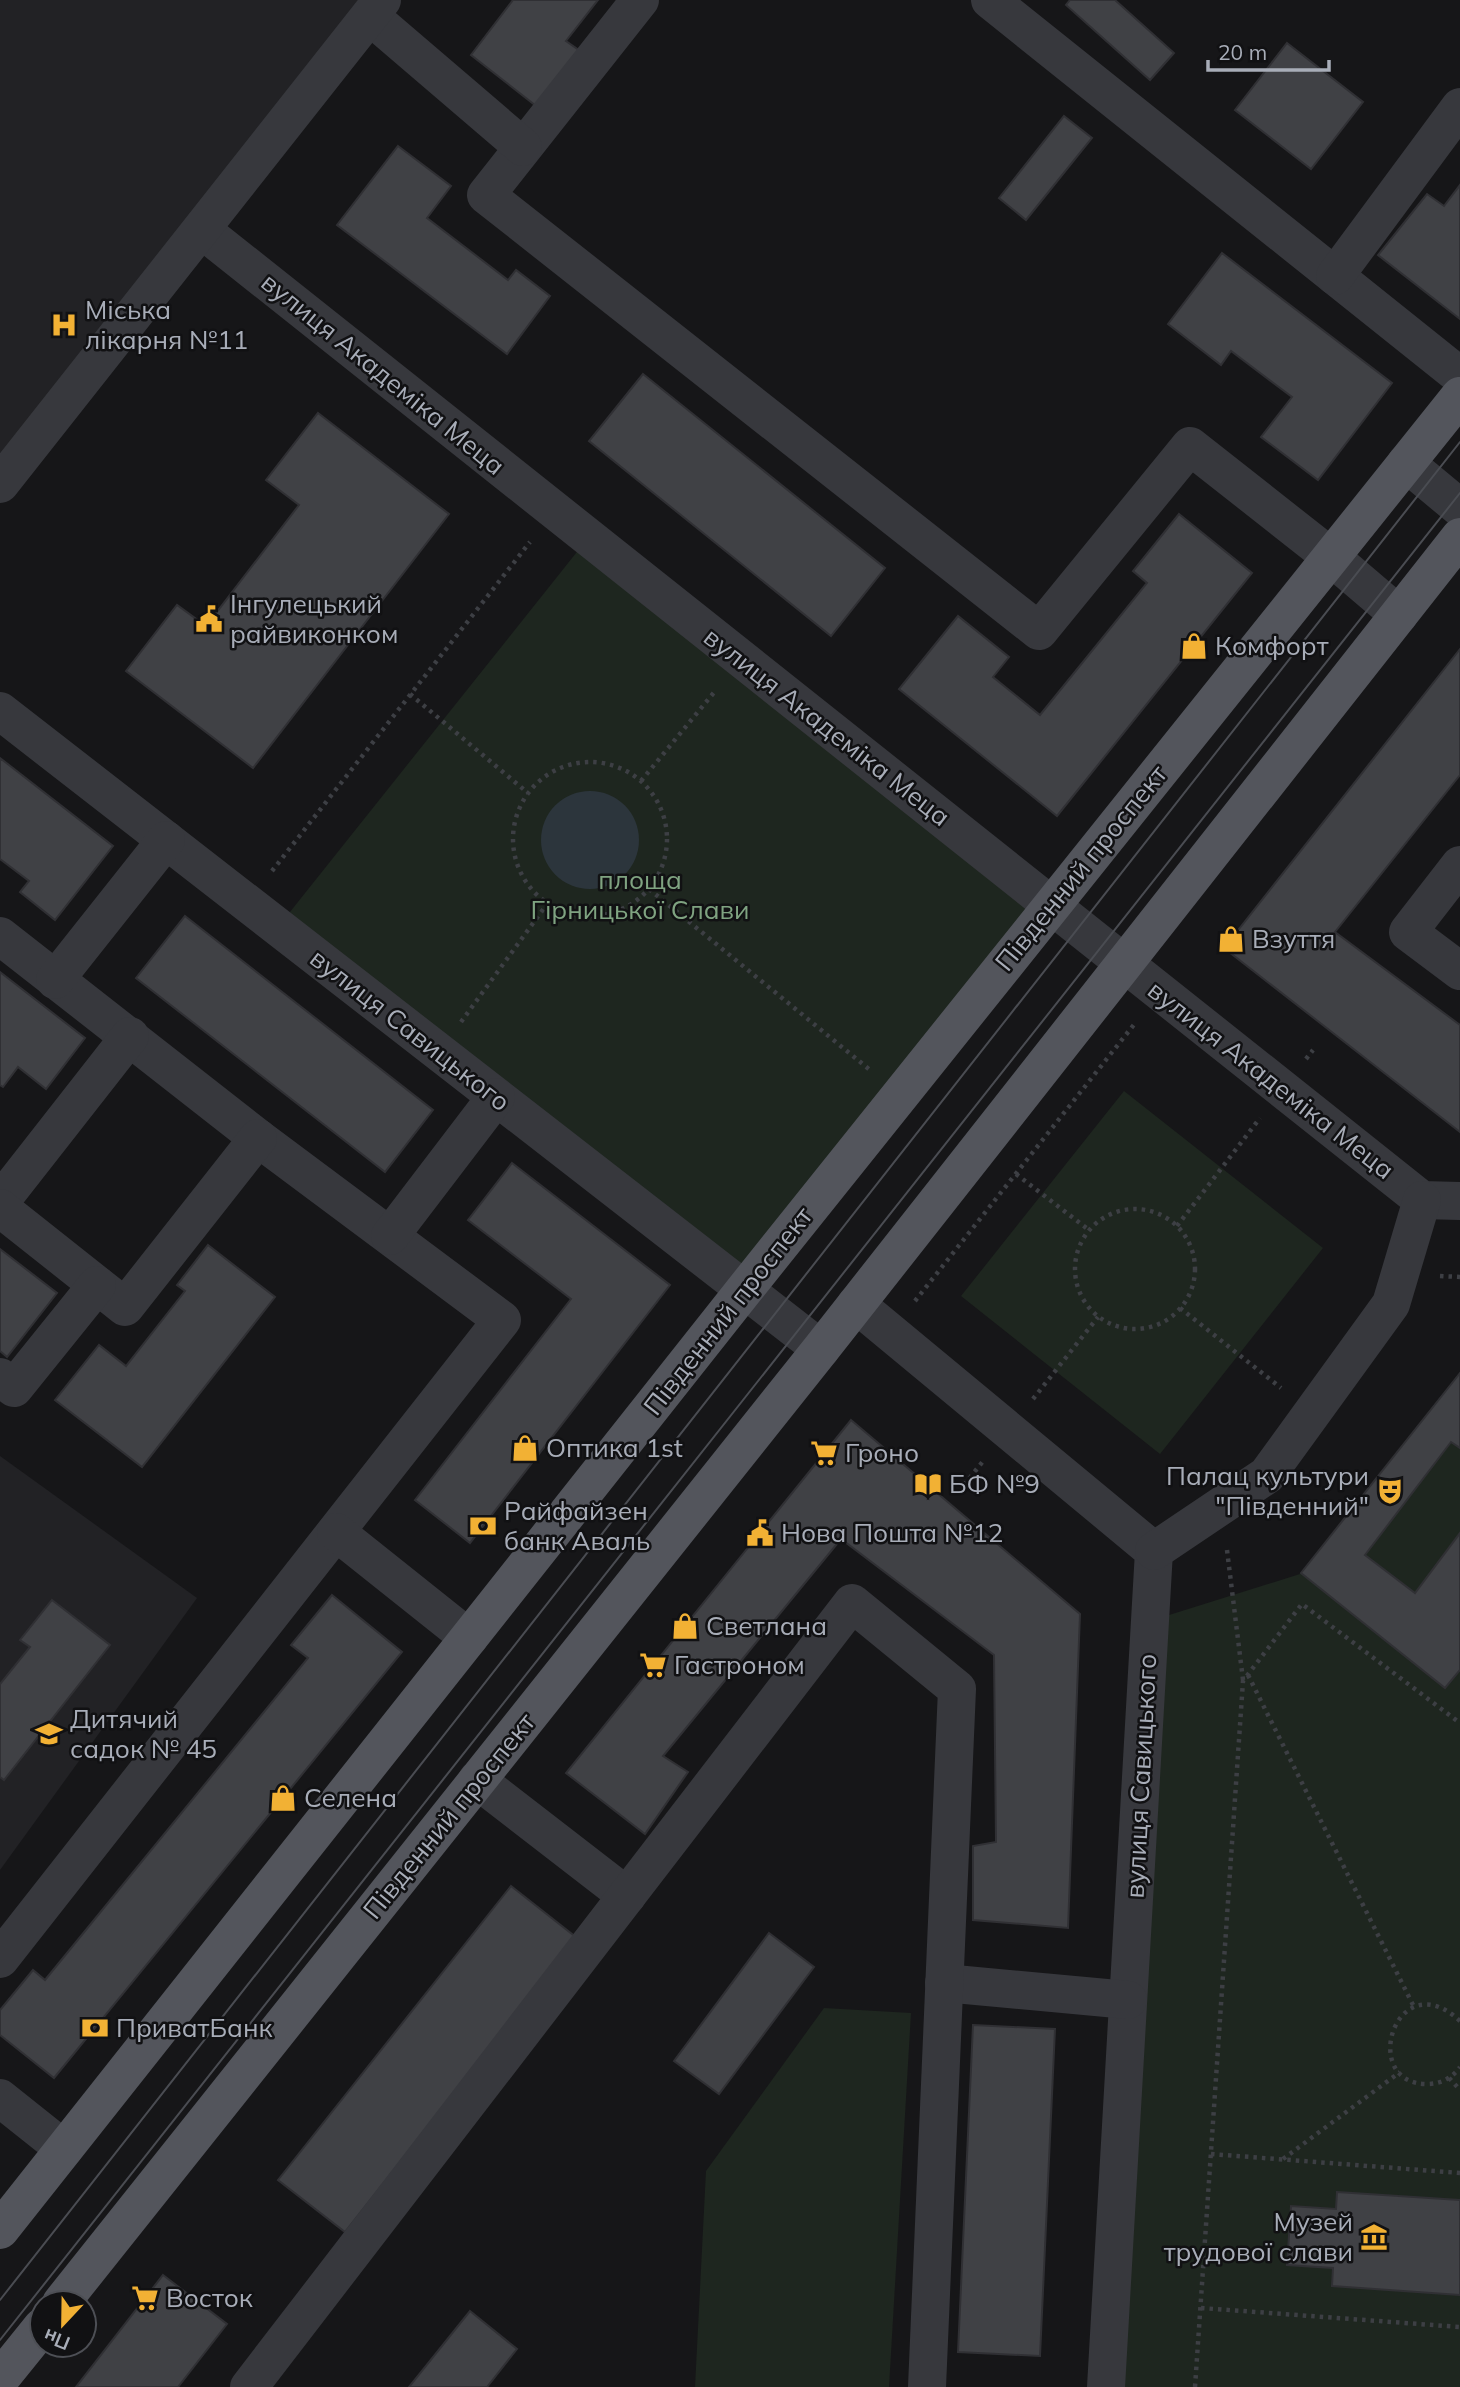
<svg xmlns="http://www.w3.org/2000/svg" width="1460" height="2387" font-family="Mulish,sans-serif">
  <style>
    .built { fill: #222225 }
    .green { fill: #1e261f }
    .water { fill: #2c353c }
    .building { fill: #404145; stroke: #303034; stroke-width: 2 }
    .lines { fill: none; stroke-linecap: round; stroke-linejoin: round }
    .path { stroke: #3d3f44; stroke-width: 4.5; stroke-dasharray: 3.5 5; stroke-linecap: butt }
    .minor { stroke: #37383d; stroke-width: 38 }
    .major { stroke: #53555c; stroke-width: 38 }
    .tram { stroke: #4a4c52; stroke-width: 2 }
    .labels { text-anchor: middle; stroke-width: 5; stroke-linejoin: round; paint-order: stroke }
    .poi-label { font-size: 26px; fill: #a8adb8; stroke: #111113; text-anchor: start }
    .street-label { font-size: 26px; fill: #a8adb8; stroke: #111113 }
    .park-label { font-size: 26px; fill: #7fa381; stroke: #111113 }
  </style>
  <rect width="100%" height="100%" fill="#161618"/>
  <g class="built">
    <path d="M0 0H382L0 486Z"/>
    <path d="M0 1456 197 1598 0 1870Z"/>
  </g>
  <g class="green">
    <path d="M588 538 1051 905 745 1289 278 927Z"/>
    <path d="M1124 1091 1323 1248 1160 1454 961 1296Z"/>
    <path d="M1460 1372V2387H1106L1150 1621 1300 1574Z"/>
    <path d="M824 2008 911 2013 889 2387H695L706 2171Z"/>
  </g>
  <circle class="water" cx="590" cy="840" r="49"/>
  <g class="building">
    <path d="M513 0H598L566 41 583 53 540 109 471 55Z"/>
    <path d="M1070 0H1115L1174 53 1150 80 1066 5Z"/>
    <path d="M1287 43 1363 102 1311 169 1235 110Z"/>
    <path d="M1064 116 1092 138 1026 220 999 198Z"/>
    <path d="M398 146 451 186 427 218 508 280 516 270 550 296 507 354 337 225Z"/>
    <path d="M1460 185V319L1378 255 1427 194 1444 206Z"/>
    <path d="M1222 253 1392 383 1318 480 1261 437 1292 397 1231 351 1221 365 1168 324Z"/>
    <path d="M643 374 885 568 831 636 589 441Z"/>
    <path d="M318 413 449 514 253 768 126 671 177 605 206 626 299 505 266 480Z"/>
    <path d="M1179 514 1252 573 1057 816 899 689 958 616 1009 657 993 677 1040 715 1147 583 1133 571Z"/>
    <path d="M1460 649V775L1335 932 1460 1025V1132L1224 948Z"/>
    <path d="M0 758 113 846 55 920 20 892 29 881 0 859Z"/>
    <path d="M185 916 433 1110 385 1172 136 978Z"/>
    <path d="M0 972 85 1038 46 1089 18 1067 3 1087 0 1085Z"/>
    <path d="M512 1163 670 1285 470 1543 415 1500 571 1299 468 1220Z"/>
    <path d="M208 1245 275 1297 142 1467 55 1400 99 1345 126 1366 185 1291 177 1285Z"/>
    <path d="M0 1249 57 1293 7 1357 0 1351Z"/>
    <path d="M1460 1373V1448L1451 1442 1365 1555 1415 1593 1460 1533V1670L1445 1688 1301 1573Z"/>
    <path d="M851 1420 1080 1614 1068 1928 973 1920V1846L996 1842 994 1655 841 1539 663 1756 688 1772 645 1834 566 1773Z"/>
    <path d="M332 1595 402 1652 54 2078 0 2035V2010L33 1970 45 1980 308 1658 291 1645Z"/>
    <path d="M52 1600 110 1645 4 1780 0 1777V1684L30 1647 20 1640Z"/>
    <path d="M511 1886 577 1938 345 2232 278 2180Z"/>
    <path d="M769 1933 814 1967 719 2094 674 2061Z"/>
    <path d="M973 2025 1055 2029 1040 2356 958 2352Z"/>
    <path d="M1337 2192 1460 2200V2295L1332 2286 1333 2268 1287 2265 1291 2206 1336 2209Z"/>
    <path d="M163 2275 227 2324 178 2387H76Z"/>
    <path d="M470 2311 517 2349 487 2387H409Z"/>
  </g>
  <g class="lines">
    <g class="path">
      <path d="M410 694 528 793"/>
      <circle cx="590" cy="839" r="77"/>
      <path d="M641 781 716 690"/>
      <path d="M272 871 530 542"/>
      <path d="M649 889 870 1070"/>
      <path d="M461 1022 547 904"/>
      <path d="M1306 1059 1313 1050"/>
      <path d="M1016 1174 1089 1230"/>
      <circle cx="1135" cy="1269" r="60"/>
      <path d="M1177 1226 1260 1118"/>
      <path d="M1440 1276 1460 1277"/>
      <path d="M915 1301 1136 1022"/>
      <path d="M1180 1308 1281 1388"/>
      <path d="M1033 1399 1098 1317"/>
      <path d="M964 1485 984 1460"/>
      <path d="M1227 1550 1243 1680"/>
      <path d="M1248 1675 1414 2007"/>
      <path d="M1460 2021C1396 1961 1358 2084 1427 2084 1441 2084 1452 2078 1460 2067"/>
      <path d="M1449 2078 1460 2090"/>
      <path d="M1211 2154 1460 2173"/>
      <path d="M1283 2159 1400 2072"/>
      <path d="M1201 2308 1460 2327"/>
      <path d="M1195 2387 1243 1681 1302 1604 1460 1723"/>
    </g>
    <g class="minor">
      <path d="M640 0 486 195 1039 631 1190 446 1331 557 1399 615"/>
      <path d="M990 0 1460 376"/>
      <path d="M370 16 523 147"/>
      <path d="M202 230 1422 1200 1460 1201"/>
      <path d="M1335 276 1460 107"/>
      <path d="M1406 463 1460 508"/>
      <path d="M0 484 382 0"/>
      <path d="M0 711 821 1349"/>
      <path d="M1460 865 1408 932 1460 971"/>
      <path d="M0 936 258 1138 502 1320 0 1959"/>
      <path d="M55 980 166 840"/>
      <path d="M0 1202 130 1036"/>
      <path d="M0 1208 125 1307 258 1138"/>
      <path d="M390 1236 496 1097"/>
      <path d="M856 1304 1154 1551 1106 2387"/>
      <path d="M0 1377 14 1388 97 1285"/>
      <path d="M336 1532 469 1638"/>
      <path d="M1154 1551 1267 1475 1391 1304 1422 1200"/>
      <path d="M477 1780 627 1896"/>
      <path d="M944 1983 1128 2000"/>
      <path d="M0 2098 64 2149"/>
      <path d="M249 2387 852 1603 957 1689 927 2387"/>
    </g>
    <g class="major">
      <path d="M0 2230 745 1289 1460 396"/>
      <path d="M61 2303 821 1349 1460 537"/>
      <path d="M0 2379 42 2327"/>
    </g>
    <g class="tram">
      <path d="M0 2300 1460 442"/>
      <path d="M0 2340 1460 493"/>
    </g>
  </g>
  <defs>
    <symbol id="hospital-bare" viewBox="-9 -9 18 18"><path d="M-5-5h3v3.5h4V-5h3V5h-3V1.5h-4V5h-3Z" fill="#f2b134" stroke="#111113" stroke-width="2.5" paint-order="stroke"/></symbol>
    <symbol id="civic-bare" viewBox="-9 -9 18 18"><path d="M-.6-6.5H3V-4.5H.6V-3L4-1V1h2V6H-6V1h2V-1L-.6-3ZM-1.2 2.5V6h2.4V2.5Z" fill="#f2b134" stroke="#111113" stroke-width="2.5" paint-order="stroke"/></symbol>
    <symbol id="shop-bare" viewBox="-9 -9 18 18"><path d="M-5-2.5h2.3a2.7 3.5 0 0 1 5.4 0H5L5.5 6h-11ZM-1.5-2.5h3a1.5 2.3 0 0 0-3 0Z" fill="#f2b134" stroke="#111113" stroke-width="2.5" paint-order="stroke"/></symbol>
    <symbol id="supermarket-bare" viewBox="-9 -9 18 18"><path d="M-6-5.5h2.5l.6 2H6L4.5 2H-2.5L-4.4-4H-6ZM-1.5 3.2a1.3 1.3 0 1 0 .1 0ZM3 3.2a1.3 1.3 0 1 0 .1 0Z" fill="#f2b134" stroke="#111113" stroke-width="2.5" paint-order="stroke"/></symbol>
    <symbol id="library-bare" viewBox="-9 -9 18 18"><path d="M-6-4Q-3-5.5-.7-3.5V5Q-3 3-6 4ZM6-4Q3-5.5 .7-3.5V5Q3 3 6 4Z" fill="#f2b134" stroke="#111113" stroke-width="2.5" paint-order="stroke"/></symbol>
    <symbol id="theatre-bare" viewBox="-9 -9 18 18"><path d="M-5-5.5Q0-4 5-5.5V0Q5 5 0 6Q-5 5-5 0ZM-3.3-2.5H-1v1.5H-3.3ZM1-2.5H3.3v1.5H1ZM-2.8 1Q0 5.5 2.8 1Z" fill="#f2b134" stroke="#111113" stroke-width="2.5" paint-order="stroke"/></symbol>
    <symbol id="bank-bare" viewBox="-9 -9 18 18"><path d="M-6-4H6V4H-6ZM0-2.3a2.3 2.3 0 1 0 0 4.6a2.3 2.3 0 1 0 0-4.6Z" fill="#f2b134" stroke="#111113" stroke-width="2.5" paint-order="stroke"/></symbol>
    <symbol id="school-bare" viewBox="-9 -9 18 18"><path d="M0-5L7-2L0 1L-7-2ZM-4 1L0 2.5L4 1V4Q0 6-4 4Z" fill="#f2b134" stroke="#111113" stroke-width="2.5" paint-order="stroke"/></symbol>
    <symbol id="museum-bare" viewBox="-9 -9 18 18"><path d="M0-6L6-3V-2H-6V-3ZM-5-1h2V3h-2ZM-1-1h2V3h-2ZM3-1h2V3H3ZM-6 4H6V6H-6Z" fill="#f2b134" stroke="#111113" stroke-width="2.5" paint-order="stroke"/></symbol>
  </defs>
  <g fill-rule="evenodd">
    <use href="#hospital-bare" x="45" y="306" width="38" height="38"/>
    <use href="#civic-bare" x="190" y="600" width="38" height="38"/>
    <use href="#shop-bare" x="1175" y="627" width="38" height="38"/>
    <use href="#shop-bare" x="1212" y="920" width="38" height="38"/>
    <use href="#shop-bare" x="506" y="1429" width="38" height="38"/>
    <use href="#supermarket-bare" x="805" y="1434" width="38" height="38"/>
    <use href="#library-bare" x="909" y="1465" width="38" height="38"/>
    <use href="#theatre-bare" x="1371" y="1472" width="38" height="38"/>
    <use href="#bank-bare" x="464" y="1507" width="38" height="38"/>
    <use href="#civic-bare" x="741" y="1514" width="38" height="38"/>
    <use href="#shop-bare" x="666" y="1607" width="38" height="38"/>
    <use href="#supermarket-bare" x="634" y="1646" width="38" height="38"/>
    <use href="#school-bare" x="30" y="1715" width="38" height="38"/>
    <use href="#shop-bare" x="264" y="1779" width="38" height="38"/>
    <use href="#bank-bare" x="76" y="2009" width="38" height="38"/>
    <use href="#museum-bare" x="1355" y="2218" width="38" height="38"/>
    <use href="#supermarket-bare" x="126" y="2279" width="38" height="38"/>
  </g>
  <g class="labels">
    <g class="poi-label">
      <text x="85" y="319">Міська<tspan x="85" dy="30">лікарня №11</tspan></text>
      <text x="230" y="613">Інгулецький<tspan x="230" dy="30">райвиконком</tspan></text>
      <text x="1215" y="655">Комфорт</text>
      <text x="1252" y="948">Взуття</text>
      <text x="546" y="1457">Оптика 1st</text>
      <text x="845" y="1462">Гроно</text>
      <text x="1369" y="1485" text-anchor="end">Палац культури<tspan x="1369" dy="30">"Південний"</tspan></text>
      <text x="949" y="1493">БФ №9</text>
      <text x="504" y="1520">Райфайзен<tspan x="504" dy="30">банк Аваль</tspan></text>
      <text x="781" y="1542">Нова Пошта №12</text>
      <text x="706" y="1635">Светлана</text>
      <text x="674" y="1674">Гастроном</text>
      <text x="70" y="1728">Дитячий<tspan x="70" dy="30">садок № 45</tspan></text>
      <text x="304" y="1807">Селена</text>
      <text x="116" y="2037">ПриватБанк</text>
      <text x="1353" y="2231" text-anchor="end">Музей<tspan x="1353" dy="30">трудової слави</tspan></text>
      <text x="166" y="2307">Восток</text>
    </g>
    <g class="street-label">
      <text transform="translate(383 374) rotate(39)" y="9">вулиця Академіка Меца</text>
      <text transform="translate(827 727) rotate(38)" y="9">вулиця Академіка Меца</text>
      <text transform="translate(1081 868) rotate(-51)" y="9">Південний проспект</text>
      <text transform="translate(410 1030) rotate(38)" y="9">вулиця Савицького</text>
      <text transform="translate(1271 1080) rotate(38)" y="9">вулиця Академіка Меца</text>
      <text transform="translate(728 1311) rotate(-52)" y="9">Південний проспект</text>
      <text transform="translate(1141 1776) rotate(-87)" y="9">вулиця Савицького</text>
      <text transform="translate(449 1816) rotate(-51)" y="9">Південний проспект</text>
    </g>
    <g class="park-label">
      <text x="640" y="889">площа<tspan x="640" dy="30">Гірницької Слави</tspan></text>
    </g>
  </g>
  <g transform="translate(63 2324) rotate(202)"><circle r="33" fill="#111113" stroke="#4d4f55" stroke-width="2"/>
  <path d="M0-5L12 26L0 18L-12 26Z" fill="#f2b134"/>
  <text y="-10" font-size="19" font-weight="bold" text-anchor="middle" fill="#a8adb8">Пн</text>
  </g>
  <path d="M1208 60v10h121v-10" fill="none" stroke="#a8adb8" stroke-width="3.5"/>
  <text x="1218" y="60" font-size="21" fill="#a8adb8" stroke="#111113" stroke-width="5" paint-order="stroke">20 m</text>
</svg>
